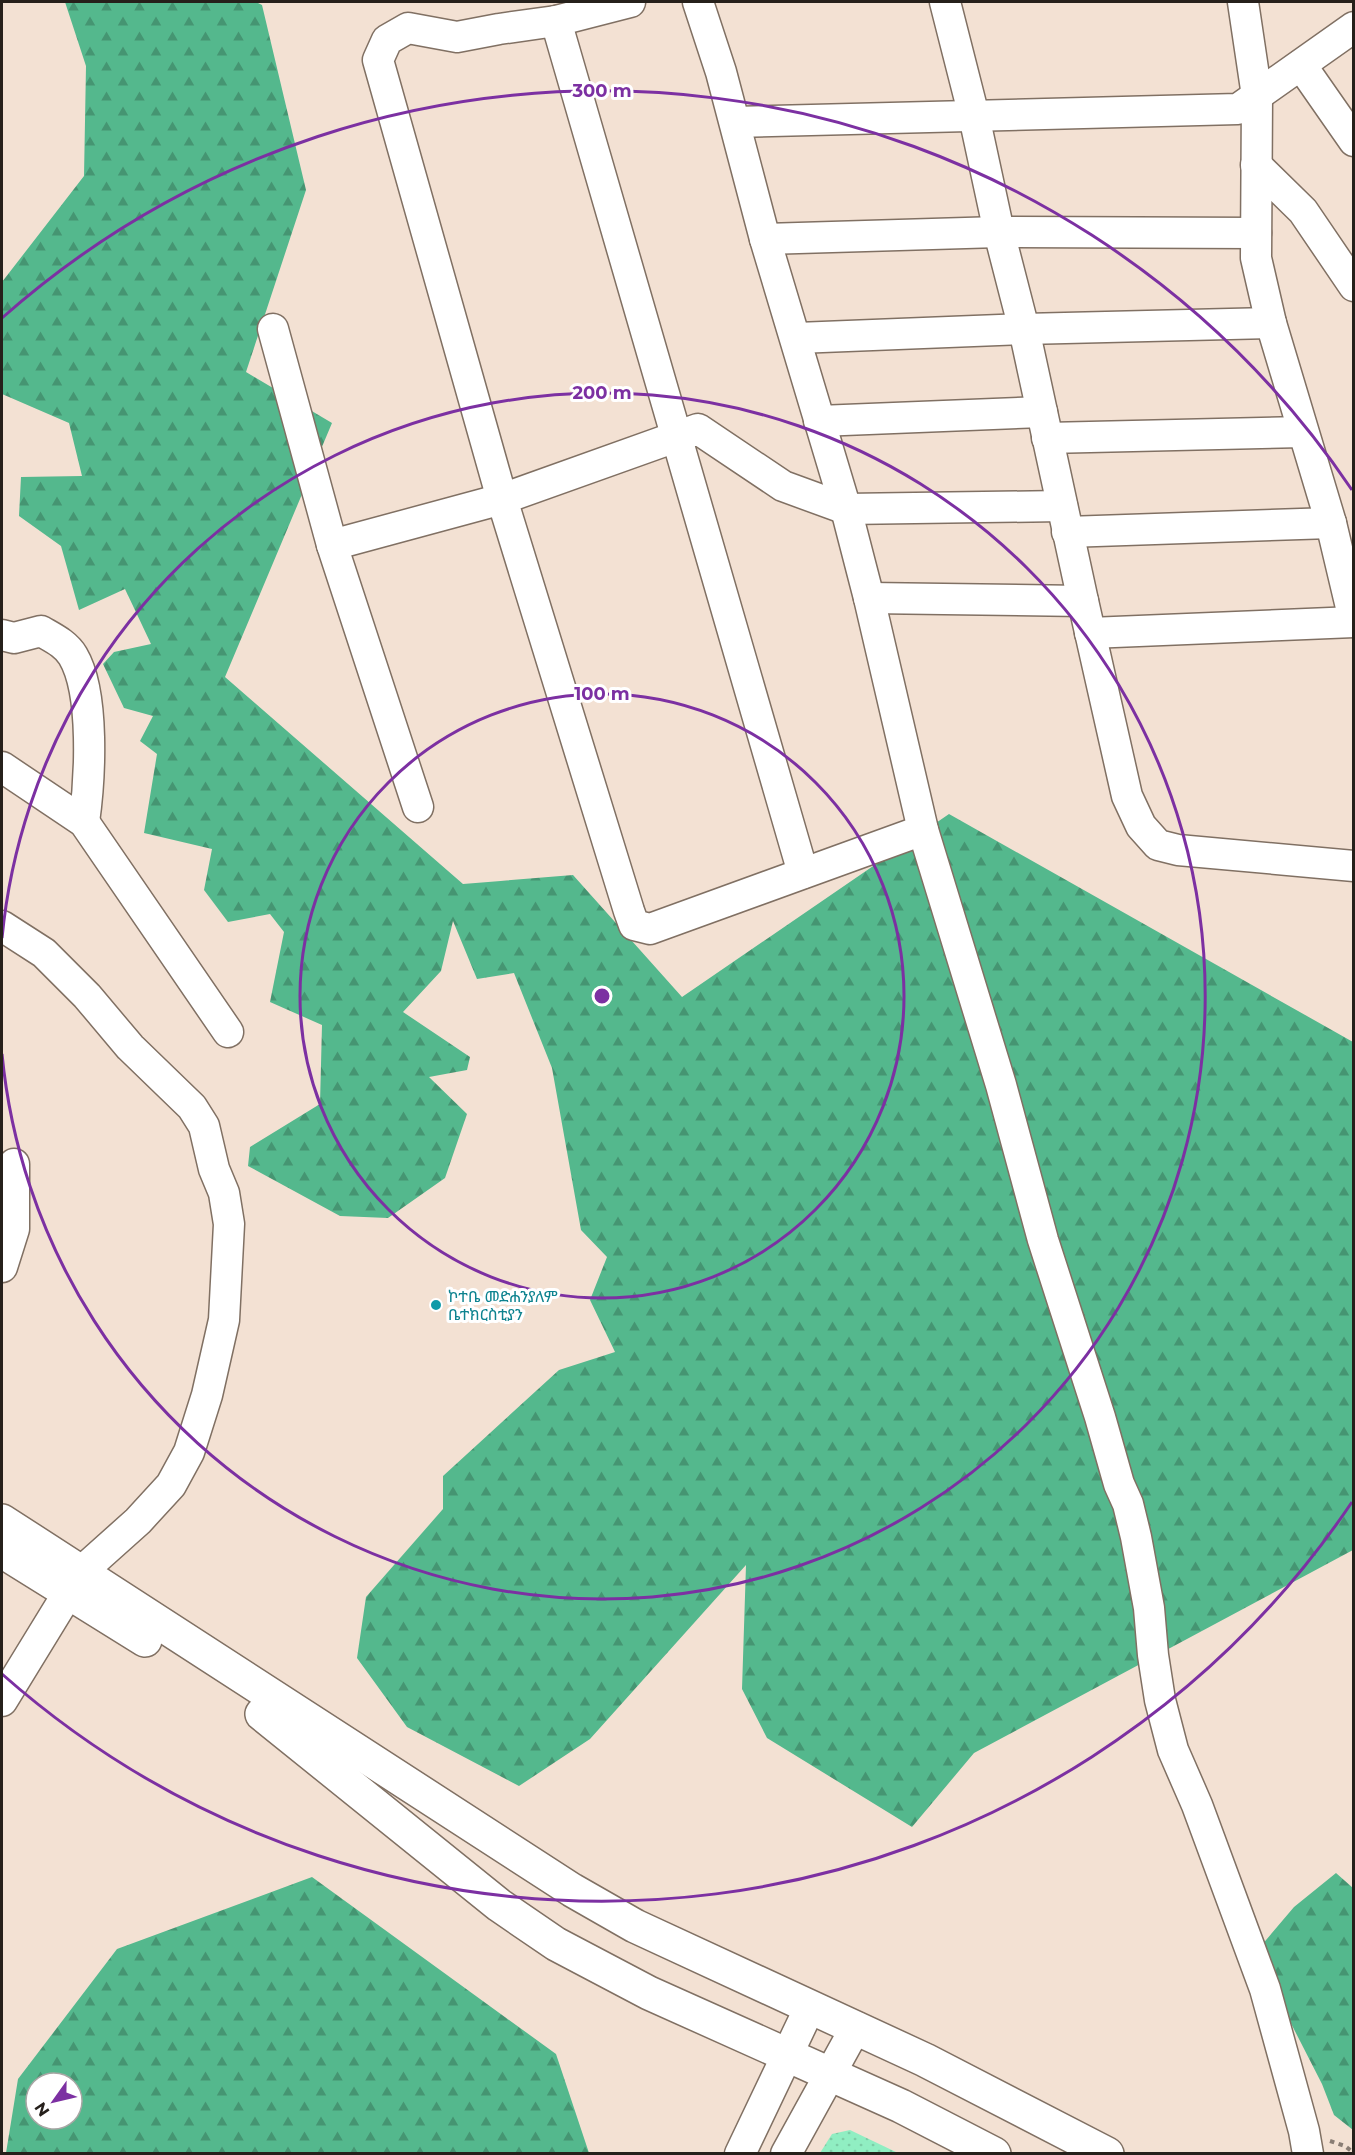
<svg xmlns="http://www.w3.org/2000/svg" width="1355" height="2155" font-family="Montserrat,'Noto Sans Ethiopic',sans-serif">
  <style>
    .grass { fill: url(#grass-dots) }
    .forest { fill: url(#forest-firs); fill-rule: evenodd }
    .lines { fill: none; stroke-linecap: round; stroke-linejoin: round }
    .minor-casing { stroke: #807063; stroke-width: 33 }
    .major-casing { stroke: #807063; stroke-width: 36 }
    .path { stroke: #897d74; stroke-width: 4; stroke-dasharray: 4.5 4.5; stroke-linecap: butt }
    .minor { stroke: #fff; stroke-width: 30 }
    .major { stroke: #fff; stroke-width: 33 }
    .ring { fill: none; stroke: #7c30a2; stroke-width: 3 }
    .culture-dot { fill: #0f9aa8; stroke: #fff; stroke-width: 2 }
    .labels { text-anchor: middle; stroke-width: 6; stroke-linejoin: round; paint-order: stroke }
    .culture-label { font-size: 16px; fill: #0d838f; stroke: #fff; text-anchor: start }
    .centre { fill: #7c30a2; stroke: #fff; stroke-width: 3 }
    .ring-label { font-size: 18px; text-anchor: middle; font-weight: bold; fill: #7c30a2; stroke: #fff; stroke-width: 6; stroke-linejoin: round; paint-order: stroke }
  </style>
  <defs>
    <pattern id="grass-dots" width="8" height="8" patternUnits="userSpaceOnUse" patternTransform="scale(1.5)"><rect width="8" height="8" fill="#90eec2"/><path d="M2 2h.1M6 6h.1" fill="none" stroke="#7ccca6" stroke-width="1.8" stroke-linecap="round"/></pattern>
    <pattern id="forest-firs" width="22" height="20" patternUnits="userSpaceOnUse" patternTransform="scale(1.5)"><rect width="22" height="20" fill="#54b88d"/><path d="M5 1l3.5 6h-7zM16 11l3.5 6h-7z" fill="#459572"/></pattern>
  </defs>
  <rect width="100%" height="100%" fill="#f3e1d3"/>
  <path class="grass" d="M850 2130 898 2153H820L832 2134Z"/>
  <g class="forest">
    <path d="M65 2H256L262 5 306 190 246 372 332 423 225 677 463 884 573 875 682 997 949 814 1353 1042V1550L974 1753 912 1827 767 1738 742 1689 746 1565 590 1739 519 1786 407 1727 357 1658 366 1597 443 1509V1476L559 1370 615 1352 590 1300 607 1257 581 1230 552 1068 514 973 477 979 453 921 441 971 403 1012 470 1057 467 1070 429 1077 467 1114 445 1178 388 1218 340 1216 248 1166 250 1147 320 1104 322 1025 270 1002 284 932 270 914 228 922 204 890 212 849 144 833 157 754 140 741 153 716 124 708 103 664 114 652 151 644 125 589 79 610 61 546 19 516 21 477 82 476 69 423 2 394V282L84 176 86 66Z"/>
    <path d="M1336 1873 1353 1888V2130L1334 2115 1322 2084 1255 1953 1294 1907Z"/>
    <path d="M312 1877 556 2054 589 2153H6L18 2079 117 1949ZM36 2083H72V2119H36Z"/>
  </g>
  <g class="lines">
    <defs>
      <g id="minor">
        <path d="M630 2 556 21 499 29 457 37 408 28 387 40 378 60 502 499 629 911 634 925 650 929 923 830"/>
        <path d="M698 2 721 72 765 239 846 509 869 598 923 830 1001 1085 1043 1240 1100 1417 1119 1484 1128 1504 1136 1537 1149 1608 1153 1655 1160 1700 1173 1750 1197 1805 1265 1989 1304 2131 1308 2154"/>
        <path d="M945 2 974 116 999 232 1024 329 1083 601 1127 796 1141 826 1158 845 1178 850 1354 866"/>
        <path d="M1243 2 1257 96 1256 258 1271 323 1331 523 1354 620"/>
        <path d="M556 21 803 873"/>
        <path d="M1301 65 1354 141"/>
        <path d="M735 122 1238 109 1354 27"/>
        <path d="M1256 165 1303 211 1354 286"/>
        <path d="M765 239 999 232 1256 233"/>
        <path d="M273 329 332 545 418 807"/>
        <path d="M797 338 1024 329 1271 323"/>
        <path d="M819 421 1042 412"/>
        <path d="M1047 438 1303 432"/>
        <path d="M1067 532 1331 523"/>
        <path d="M332 545 502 499 698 429 783 486 846 509 1062 506"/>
        <path d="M869 598 1083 601"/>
        <path d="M1090 633 1354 622"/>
        <path d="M2 635 14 638 41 631C53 638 66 644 73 656 95 693 90 780 84 822"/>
        <path d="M2 767 84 822 228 1032"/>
        <path d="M2 926 44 953 87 996 130 1047 192 1107 204 1126 214 1169 224 1193 229 1224 224 1320 207 1395 189 1452 171 1485 138 1521 81 1572 2 1701"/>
        <path d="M2 1267 14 1229V1164"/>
        <path d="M740 2154 810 2007"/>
        <path d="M786 2154 856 2027"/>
      </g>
      <g id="major">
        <path d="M2 1521 572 1890 635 1926 925 2060 1107 2154"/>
        <path d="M2 1551 145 1640"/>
        <path d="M262 1714 499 1905 556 1944 649 1993 901 2106 994 2154"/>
      </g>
    </defs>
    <use href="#minor" class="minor-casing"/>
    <use href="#major" class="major-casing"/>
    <path class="path" d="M1330 2141 1345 2146 1354 2153"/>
    <use href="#minor" class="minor"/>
    <use href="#major" class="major"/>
  </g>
  <g class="ring">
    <circle cx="602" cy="996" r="302"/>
    <path d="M2 938A603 603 0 1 1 2 1054"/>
    <path d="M1352 1502A905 905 0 0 1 2 1674M2 318A905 905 0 0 1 1352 490"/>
  </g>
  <circle class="culture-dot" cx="436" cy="1305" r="6"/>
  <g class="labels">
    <g class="culture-label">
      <text x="448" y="1302">ኮተቤ መድሐንያለም<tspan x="448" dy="18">ቤተክርስቲያን</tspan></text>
    </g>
  </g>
  <circle cx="602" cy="996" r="9" class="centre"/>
  <g class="ring-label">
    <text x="602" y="97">300 m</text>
    <text x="602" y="399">200 m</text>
    <text x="602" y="700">100 m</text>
  </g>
  <rect width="1355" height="2155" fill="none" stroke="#26201b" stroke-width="6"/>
  <g transform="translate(54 2101) rotate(236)"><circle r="28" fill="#ffffff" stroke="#a8a6a4" stroke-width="1.5"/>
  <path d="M0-4.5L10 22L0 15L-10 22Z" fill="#7c30a2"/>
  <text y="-9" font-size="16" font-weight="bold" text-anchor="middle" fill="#26201b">N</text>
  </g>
</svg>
